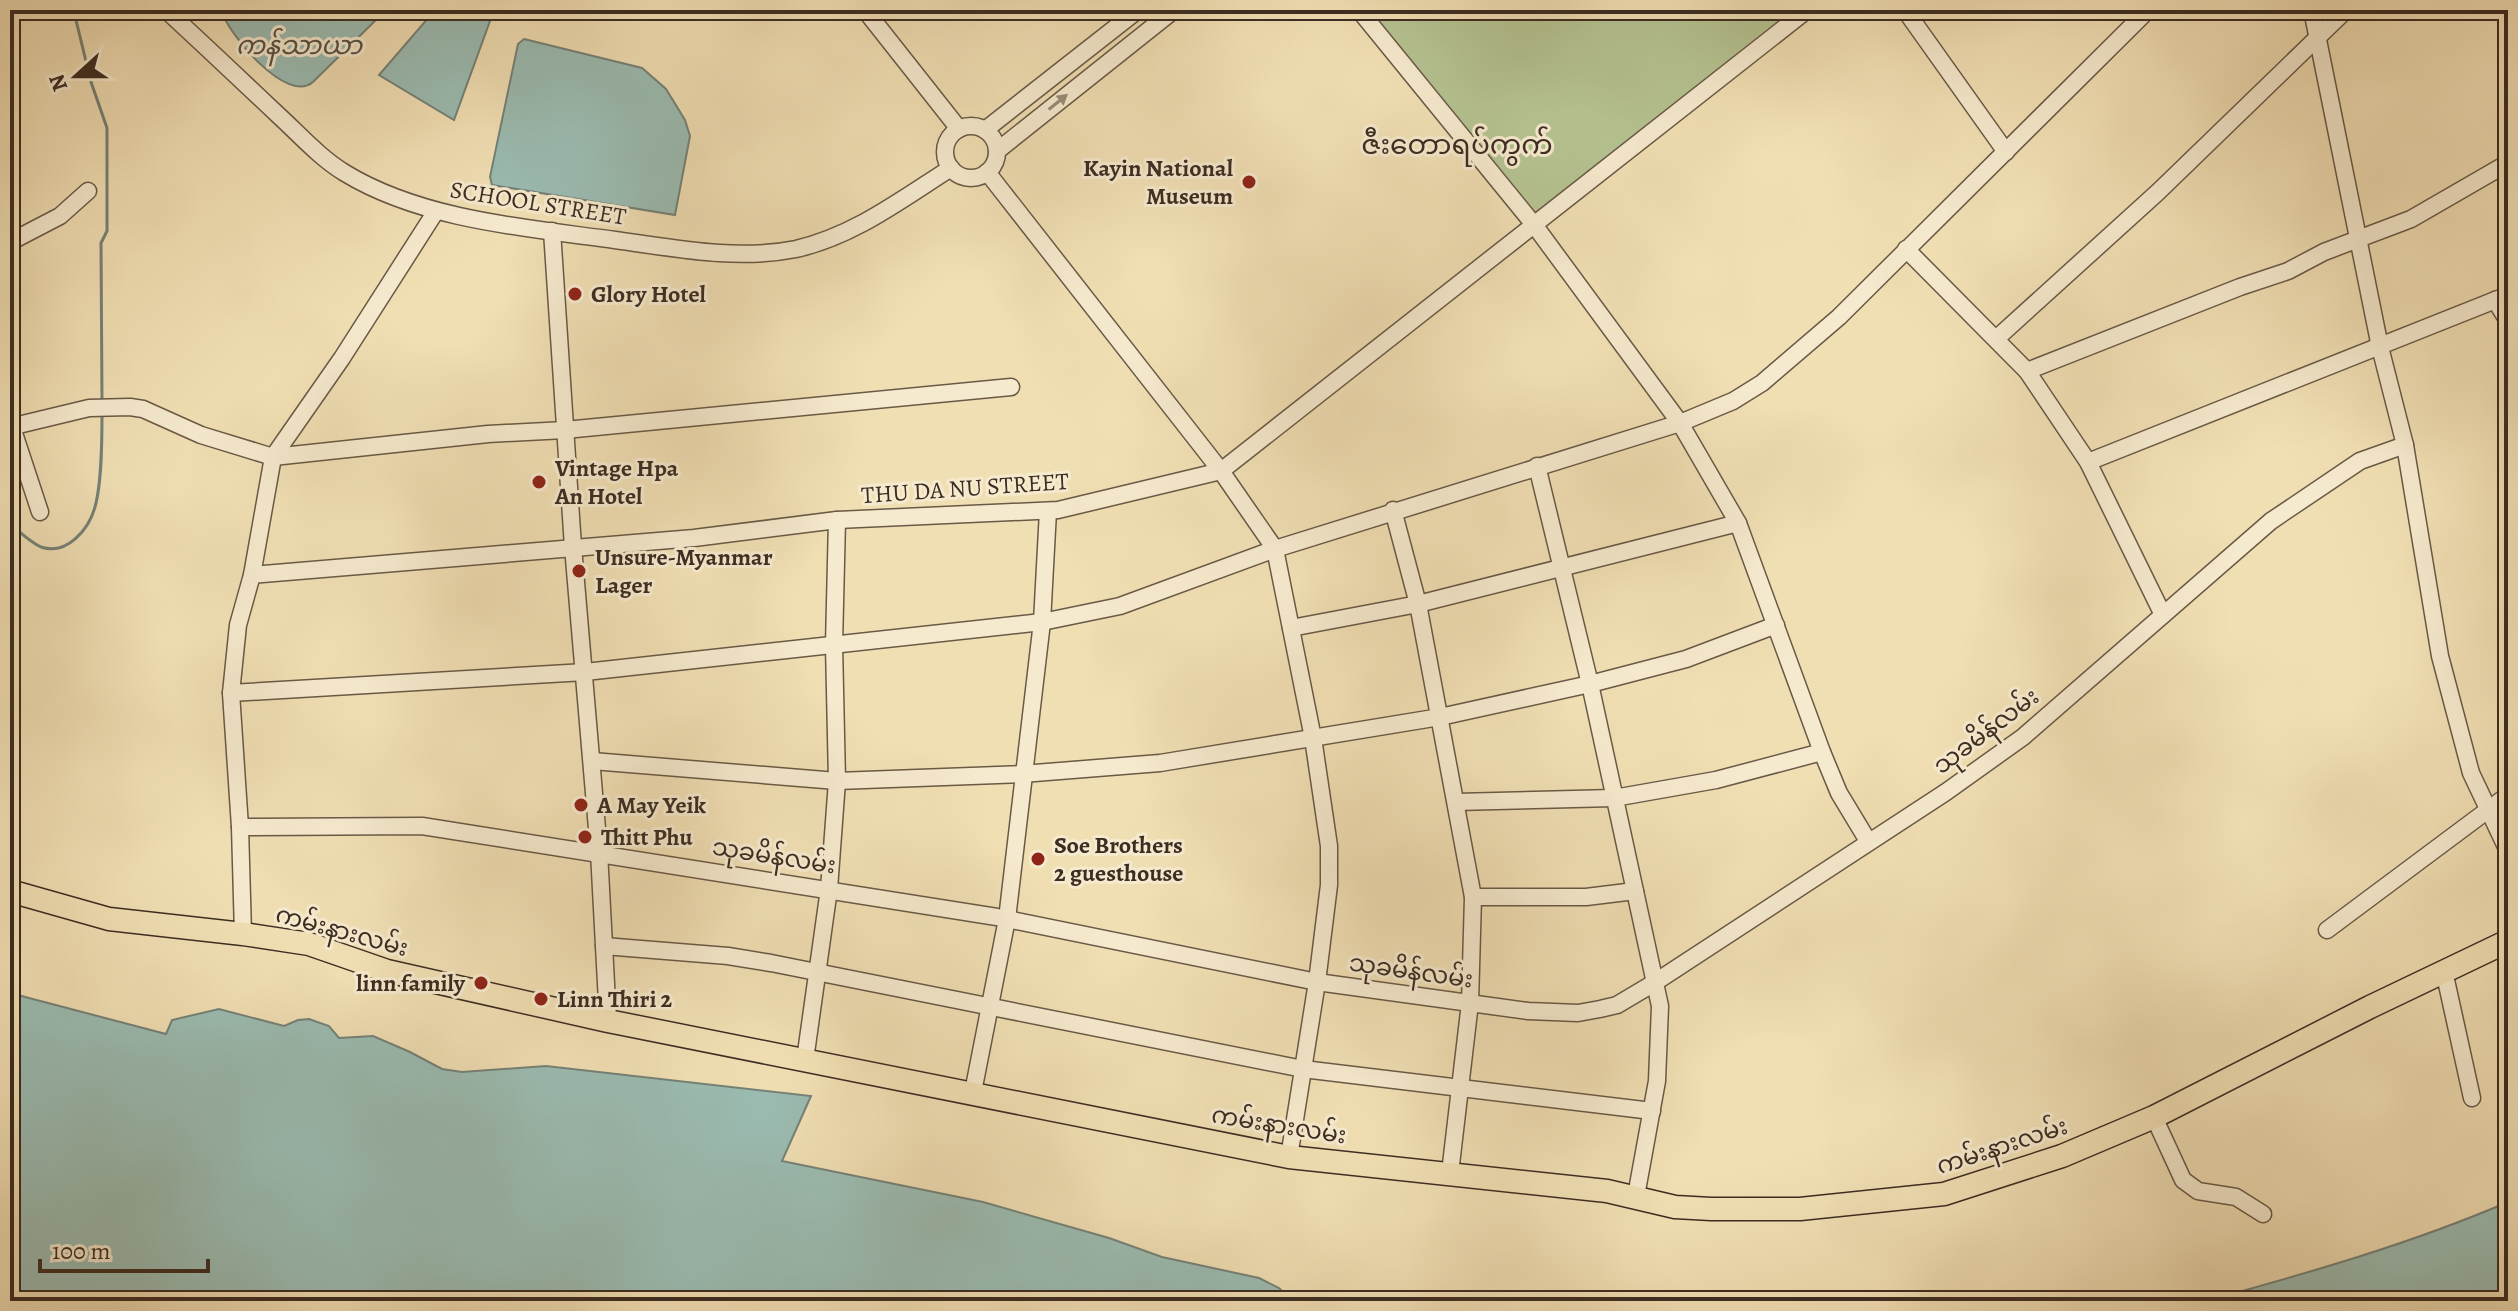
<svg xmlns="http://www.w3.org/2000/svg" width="2518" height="1311" font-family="Alegreya,'Noto Sans Myanmar',serif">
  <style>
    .green { fill: #b5c391; stroke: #78785a; stroke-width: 2 }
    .water { fill: #9bbcb2; stroke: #758278; stroke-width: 2 }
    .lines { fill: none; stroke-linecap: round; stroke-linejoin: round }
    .stream { stroke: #758278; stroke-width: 3 }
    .minor-casing { stroke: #695946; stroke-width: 19 }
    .major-casing { stroke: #3c2c22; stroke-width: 25 }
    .minor { stroke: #f6eace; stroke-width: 16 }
    .major { stroke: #f1dfb4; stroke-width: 22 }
    .oneway { fill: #998b78 }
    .poi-dot { fill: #8f2418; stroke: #f6eace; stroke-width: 3 }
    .labels { text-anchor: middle; stroke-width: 6; stroke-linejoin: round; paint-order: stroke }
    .poi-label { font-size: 24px; font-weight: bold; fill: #3c2c22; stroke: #f6eace; text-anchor: start }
    .street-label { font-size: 24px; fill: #3c2c22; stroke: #f6eace }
    .water-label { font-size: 26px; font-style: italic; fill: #545046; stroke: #f6eace }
    .quarter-label { font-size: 28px; fill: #3c2c22; stroke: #f6eace }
  </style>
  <rect width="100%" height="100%" fill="#f1dfb4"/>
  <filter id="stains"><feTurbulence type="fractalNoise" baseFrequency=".0025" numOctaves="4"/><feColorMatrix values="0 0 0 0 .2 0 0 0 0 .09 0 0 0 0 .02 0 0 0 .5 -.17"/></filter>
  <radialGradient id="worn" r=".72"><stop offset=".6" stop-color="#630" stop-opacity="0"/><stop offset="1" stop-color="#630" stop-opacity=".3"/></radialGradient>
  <path class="green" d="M1359 10H1810L1535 226Z"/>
  <g class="water">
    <path d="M221 10H386L313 82C287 105 228 34 221 10Z"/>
    <path d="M435 10H468L490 21 454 120 379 75Z"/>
    <path d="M524 39 642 68 666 89 685 120 690 136 675 215 492 185 490 177 518 44Z"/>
    <path d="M10 993 166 1034 172 1020 219 1009 284 1026 298 1020 309 1019 329 1026 339 1038 373 1036 410 1052 442 1069 462 1072 546 1066 811 1096 782 1161 983 1202 1109 1238 1162 1257 1259 1278 1279 1288 1293 1301H10Z"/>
    <path d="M2508 1202V1301H2206C2308 1273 2410 1244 2508 1202Z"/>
  </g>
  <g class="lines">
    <g class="stream">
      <path d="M76 10 75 16 91 82 107 128V231L101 243 102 400"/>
      <path d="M10 524C19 531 30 542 41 547 67 556 89 529 95 507 102 482 102 438 102 412"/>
    </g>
    <defs>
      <g id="minor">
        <path d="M166 10C203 44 240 79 277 114 299 134 320 158 345 173 422 220 527 228 615 240 674 248 736 261 796 249 854 236 902 199 951 168"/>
        <path d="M865 10 959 129"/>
        <path d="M1359 10 1535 226 1680 423 1738 523 1822 752 1839 793 1868 841"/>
        <path d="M1905 10 2006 152"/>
        <path d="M2312 10 2380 347 2405 445 2440 656 2471 773 2508 851"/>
        <circle cx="971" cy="152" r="26"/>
        <path d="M985 130 1138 10"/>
        <path d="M997 151 1174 10"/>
        <path d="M987 172 1221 471 1275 549 1313 738 1329 846V885L1317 982 1289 1157"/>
        <path d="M552 231 573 547 599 852 608 1021"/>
        <path d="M10 242 60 216 88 191"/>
        <path d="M1906 249 2027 371 2088 462 2163 615"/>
        <path d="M2495 300 2508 321"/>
        <path d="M1997 338 2158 192 2346 10"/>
        <path d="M2027 371 2240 287 2288 271 2324 252 2411 219 2508 163"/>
        <path d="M10 421 40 512"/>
        <path d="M10 427 89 408 130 407 143 409 201 435 273 457 488 434 565 430 1011 387"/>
        <path d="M2088 462 2508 295"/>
        <path d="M1537 466 1590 684 1660 1006 1657 1081 1636 1196"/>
        <path d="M1393 510 1418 604 1473 897 1470 1003 1450 1173"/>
        <path d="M252 575 694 538 837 520 1058 510 1221 471 1807 10"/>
        <path d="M1291 628 1418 604 1738 523"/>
        <path d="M231 693 585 672 1042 622 1120 606 1275 549 1680 423 1733 401 1762 383 1839 317 2148 10"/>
        <path d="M592 761 837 781 1022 774 1160 763 1440 717 1590 684 1686 659 1776 625"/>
        <path d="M1456 802 1614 798 1716 780 1822 752"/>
        <path d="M240 827 422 826 997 917 1317 982 1528 1011 1578 1013 1600 1009 1617 1005 1654 983 1946 792 2023 737 2271 521 2360 461 2405 445"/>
        <path d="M1473 897H1586L1635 891"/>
        <path d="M2327 930 2508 795"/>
        <path d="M243 934 240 827 231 693 238 625 252 575 273 457 342 358 436 211"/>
        <path d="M604 946 728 956 771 963 1303 1069 1652 1111"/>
        <path d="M2444 971 2472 1098"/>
        <path d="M805 1060 829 889 837 781 834 645 837 520"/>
        <path d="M973 1092 1007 919 1042 622 1048 511"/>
        <path d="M2154 1117 2183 1180 2198 1191 2236 1197 2263 1214"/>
      </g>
      <path id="major" d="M10 891 109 919 243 934 309 944 387 971 608 1021 1289 1157 1607 1191 1675 1207 1711 1209H1800L1944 1194 2062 1156 2154 1117 2370 1007 2508 941"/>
    </defs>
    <use href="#minor" class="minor-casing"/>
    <use href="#major" class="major-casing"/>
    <use href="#minor" class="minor"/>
    <use href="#major" class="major"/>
  </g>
  <defs><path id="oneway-solid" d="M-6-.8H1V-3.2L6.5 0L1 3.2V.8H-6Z" transform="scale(2)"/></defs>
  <use class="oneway" href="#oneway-solid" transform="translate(1058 102) rotate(-39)"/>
  <g class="poi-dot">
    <circle cx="1249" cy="182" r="8"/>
    <circle cx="575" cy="294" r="8"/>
    <circle cx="539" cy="482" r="8"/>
    <circle cx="579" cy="571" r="8"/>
    <circle cx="581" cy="805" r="8"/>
    <circle cx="585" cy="837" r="8"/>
    <circle cx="1038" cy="859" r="8"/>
    <circle cx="481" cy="983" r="8"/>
    <circle cx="541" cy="999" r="8"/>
  </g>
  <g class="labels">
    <g class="poi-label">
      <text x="1233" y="176" text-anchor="end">Kayin National<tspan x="1233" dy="28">Museum</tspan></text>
      <text x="591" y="302">Glory Hotel</text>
      <text x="555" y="476">Vintage Hpa<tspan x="555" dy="28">An Hotel</tspan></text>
      <text x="595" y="565">Unsure-Myanmar<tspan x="595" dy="28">Lager</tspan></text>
      <text x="597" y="813">A May Yeik</text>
      <text x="601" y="845">Thitt Phu</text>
      <text x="1054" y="853">Soe Brothers<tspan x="1054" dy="28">2 guesthouse</tspan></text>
      <text x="465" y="991" text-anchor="end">linn family</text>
      <text x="557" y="1007">Linn Thiri 2</text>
    </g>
    <g class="street-label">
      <text transform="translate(538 203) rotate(9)" y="8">SCHOOL STREET</text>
      <text transform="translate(965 488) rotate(-4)" y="8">THU DA NU STREET</text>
      <text transform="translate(1986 731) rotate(-37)" y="8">သုခမိန်လမ်း</text>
      <text transform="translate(774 856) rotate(9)" y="8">သုခမိန်လမ်း</text>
      <text transform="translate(342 931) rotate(15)" y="8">ကမ်းနားလမ်း</text>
      <text transform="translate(1411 971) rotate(8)" y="8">သုခမိန်လမ်း</text>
      <text transform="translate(1279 1125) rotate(9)" y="8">ကမ်းနားလမ်း</text>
      <text transform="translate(2002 1146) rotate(-18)" y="8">ကမ်းနားလမ်း</text>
    </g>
    <g class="water-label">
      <text x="299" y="54">ကန်သာယာ</text>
    </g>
    <g class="quarter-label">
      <text x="1457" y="154">ဇီးတောရပ်ကွက်</text>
    </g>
  </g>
  <rect width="2518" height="1311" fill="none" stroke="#f1dfb4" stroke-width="40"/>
  <rect x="12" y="12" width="2494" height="1287" fill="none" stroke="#3c2c22" stroke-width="4"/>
  <rect x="20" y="20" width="2478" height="1271" fill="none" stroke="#3c2c22" stroke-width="2"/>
  <g transform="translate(76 76) rotate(249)" stroke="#f6eace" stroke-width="6" paint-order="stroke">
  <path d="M0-6L14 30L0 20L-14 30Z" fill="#3c2c22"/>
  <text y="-12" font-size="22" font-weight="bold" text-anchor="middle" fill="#3c2c22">N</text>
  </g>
  <path d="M40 1259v12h168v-12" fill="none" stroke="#3c2c22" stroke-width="4"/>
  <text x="52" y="1259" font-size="24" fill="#3c2c22" stroke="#f6eace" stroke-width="6" paint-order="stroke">100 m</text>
  <rect width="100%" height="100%" filter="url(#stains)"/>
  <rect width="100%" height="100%" fill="url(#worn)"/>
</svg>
